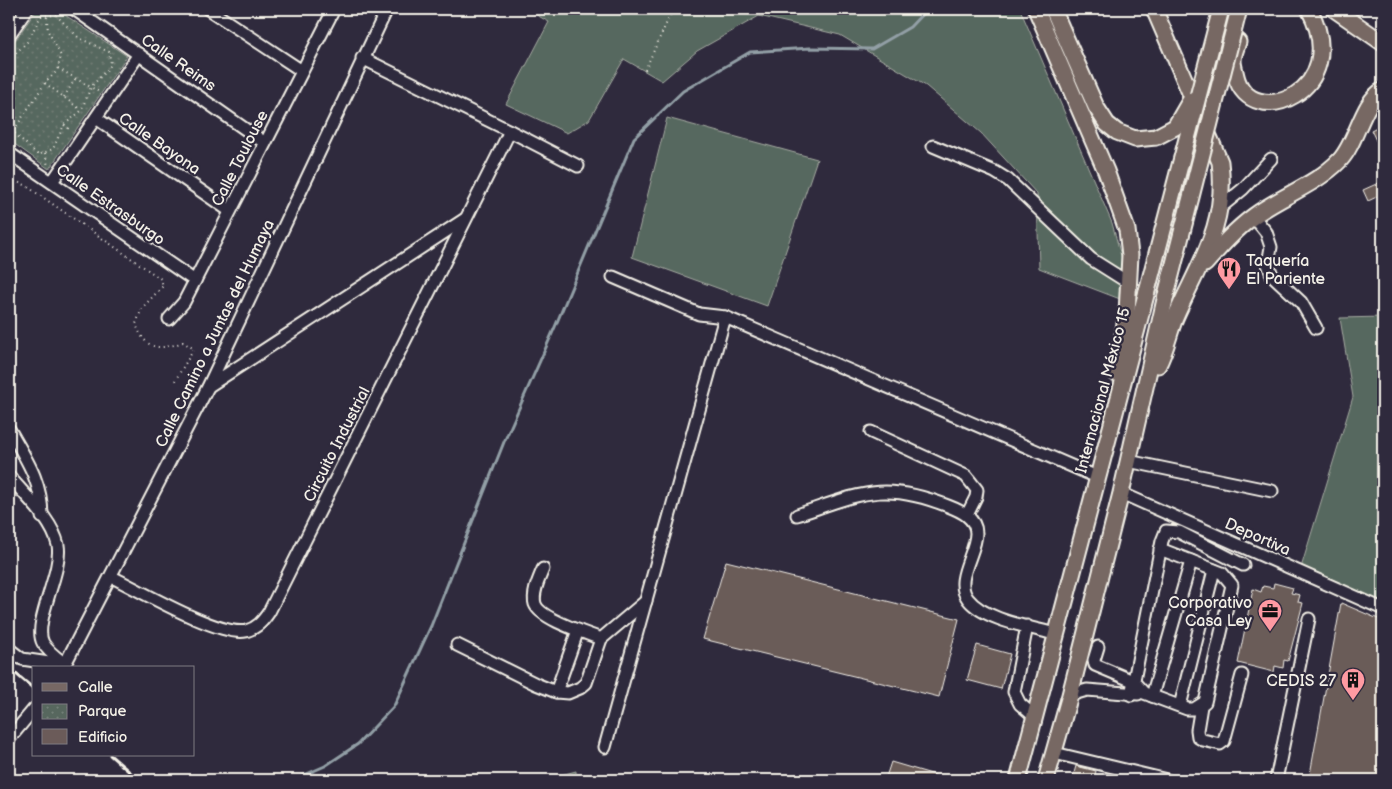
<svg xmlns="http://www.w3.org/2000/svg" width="1392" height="789" font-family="'Balsamiq Sans',sans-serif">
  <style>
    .green { fill: #57675e; stroke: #a6aca3 }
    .park { fill: url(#park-dots); stroke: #a6aca3 }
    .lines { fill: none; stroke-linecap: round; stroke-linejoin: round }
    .stream { stroke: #929fa6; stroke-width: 3 }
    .building { fill: #6b5b59; stroke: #f4f1e8 }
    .minor-casing { stroke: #f4f1e8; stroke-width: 15 }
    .major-casing { stroke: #f4f1e8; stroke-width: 19 }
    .path { stroke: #f4f1e8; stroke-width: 2; stroke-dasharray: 1 4; stroke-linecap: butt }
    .minor { stroke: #2f2a3d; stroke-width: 11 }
    .major { stroke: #776864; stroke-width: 15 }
    .rail { stroke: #f4f1e8; stroke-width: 3 }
    .major-bridge-casing { stroke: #f4f1e8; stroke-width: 19; stroke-linecap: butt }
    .major-bridge { stroke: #776864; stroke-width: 15 }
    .labels { text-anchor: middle; stroke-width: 4.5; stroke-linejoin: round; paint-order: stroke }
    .street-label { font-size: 16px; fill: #f4f1e8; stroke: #2f2a3d }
    .poi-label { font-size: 16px; fill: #f4f1e8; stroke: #2f2a3d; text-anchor: end }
  </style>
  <defs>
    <pattern id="park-dots" width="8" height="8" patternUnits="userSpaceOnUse" patternTransform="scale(1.25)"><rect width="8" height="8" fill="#57675e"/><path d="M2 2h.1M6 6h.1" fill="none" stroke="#707d75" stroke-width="1.8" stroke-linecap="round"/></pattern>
  </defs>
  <rect width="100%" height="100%" fill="#2f2a3d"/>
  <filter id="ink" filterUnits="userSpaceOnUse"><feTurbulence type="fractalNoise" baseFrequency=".02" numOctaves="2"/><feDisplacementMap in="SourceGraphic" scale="10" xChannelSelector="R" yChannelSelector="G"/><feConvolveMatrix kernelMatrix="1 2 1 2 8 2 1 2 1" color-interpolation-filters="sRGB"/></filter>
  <g filter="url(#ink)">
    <g class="green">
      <path d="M526 9H1020L1112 223 1124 267 1120 299 1039 268 1037 194 981 133 926 86 840 35 759 16 697 51 662 81 624 59 589 120 567 133 506 104 549 22Z"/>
      <path d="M667 118 817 159 767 306 632 257Z"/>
      <path d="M1383 317V605L1300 571 1353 397 1340 318Z"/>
      <path d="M576 771V780H542Z"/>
    </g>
    <path class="park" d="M37 9H56L127 56 49 169 9 140V49Z"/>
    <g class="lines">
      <path class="stream" d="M293 780 325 766 358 744 394 706 431 626 504 442 555 327 634 138 683 91 750 52 810 48 872 49 910 27 927 9"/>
    </g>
    <g class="building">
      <path d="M1383 124V155L1371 130Z"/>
      <path d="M1383 181V194L1368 201 1363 190Z"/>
      <path d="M726 561 959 619 939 697 703 639Z"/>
      <path d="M1274 583 1293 588 1291 593 1300 595 1298 602 1303 603 1288 661 1284 660 1283 668 1275 666 1274 672 1238 663 1253 589 1261 592 1263 586 1273 588Z"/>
      <path d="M1341 603 1383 621V780H1309Z"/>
      <path d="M977 645 1010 654 1001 689 967 680Z"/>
      <path d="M891 762 945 778V780H885Z"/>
      <path d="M1076 766 1096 771 1094 780H1072Z"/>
    </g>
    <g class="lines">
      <defs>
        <g id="minor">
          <path d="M74 9 265 143"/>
          <path d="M208 9 302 71"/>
          <path d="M9 13 12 9"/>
          <path d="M9 35 27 9"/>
          <path d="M362 58 510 131"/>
          <path d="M96 118 230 211"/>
          <path d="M933 146 995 172 1008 180 1091 259 1129 283"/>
          <path d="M9 153 195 281"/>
          <path d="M52 182 139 54"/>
          <path d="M1221 207 1243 189 1271 159"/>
          <path d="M1253 216 1266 232 1271 247 1268 264 1272 275 1301 302 1316 328"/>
          <path d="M613 277 699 314 725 317"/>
          <path d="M169 319 184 302 334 9"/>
          <path d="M209 386 465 219"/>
          <path d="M9 429C26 459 42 481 42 517"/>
          <path d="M871 432 966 476 977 490 976 497 967 515"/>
          <path d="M1128 461 1272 491"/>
          <path d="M9 476C25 496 52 519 58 545 63 572 32 623 43 643 48 652 57 658 65 664"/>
          <path d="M1121 493 1383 609"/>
          <path d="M797 515C860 494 883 480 948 506 961 511 976 518 976 533 976 554 953 580 968 599 984 620 1030 627 1055 634"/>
          <path d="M543 569C539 579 532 593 535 604 540 619 586 633 601 639"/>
          <path d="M112 577C139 590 219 637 246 631 257 628 263 621 269 612L510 131 578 166"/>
          <path d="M1027 626 1014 692 1020 704 1034 716"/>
          <path d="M457 645 536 684 556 692 568 693 580 688 586 683 601 639 646 601"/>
          <path d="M1098 647 1094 660 1095 665 1133 681 1144 693 1187 709H1194L1205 702 1232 585 1222 573 1160 549"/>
          <path d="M9 649 22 659 49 663 55 668"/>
          <path d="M63 668 208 387 387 9"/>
          <path d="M556 692 578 630"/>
          <path d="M1070 695 1087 690 1138 694"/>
          <path d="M1131 695 1162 541 1166 531 1179 532 1243 565"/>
          <path d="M1152 696 1191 561"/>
          <path d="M1180 706 1214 570"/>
          <path d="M1201 706 1197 730 1198 737 1203 740 1220 744 1224 741 1242 675"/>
          <path d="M9 739 34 709"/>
          <path d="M605 747 725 317 1097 477"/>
          <path d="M1054 753 1167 780"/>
          <path d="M1276 780 1309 619"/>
        </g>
        <g id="major">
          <path d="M1036 9 1106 171 1127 230 1130 255 1127 313 1116 373"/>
          <path d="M1053 9 1096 107 1107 124 1117 132 1135 139 1156 137"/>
          <path d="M1154 9 1220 162C1228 225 1199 263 1175 318 1169 333 1166 350 1158 365"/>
          <path d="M1334 9 1383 43"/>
          <path d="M1238 42C1236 48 1233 55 1233 61 1233 65 1235 71 1236 76 1250 133 1354 92 1309 9"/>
          <path d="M1205 264C1220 247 1236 229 1254 216 1281 196 1316 185 1340 160 1357 142 1362 102 1383 90"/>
          <path d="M1018 780 1147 291"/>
          <path d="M1046 780 1070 695 1121 493 1166 295"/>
        </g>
      </defs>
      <use href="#minor" class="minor-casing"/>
      <use href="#major" class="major-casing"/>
      <g class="path">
        <path d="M9 46 16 52"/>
        <path d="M9 60 27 42 41 16 56 15 79 38 109 52 111 65 91 87 81 111 64 125 53 149 38 155 9 128"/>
        <path d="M58 68 101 93"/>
        <path d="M645 70 673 9"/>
        <path d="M45 83 81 110"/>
        <path d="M64 97 76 78"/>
        <path d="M64 125 72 131"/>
        <path d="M14 130 45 83 57 71 61 56 48 31 46 9"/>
        <path d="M45 153 48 166"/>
        <path d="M9 192 17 182 25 185 161 279 163 286 142 308 136 324C145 350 159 351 183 342L194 349 173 384"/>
      </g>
      <use href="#minor" class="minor"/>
      <use href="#major" class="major"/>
      <g class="rail">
        <path d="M9 668 34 689"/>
        <path d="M110 755 139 780"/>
      </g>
      <defs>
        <g id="major-bridge">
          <path d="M1156 137 1175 127 1190 101"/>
          <path d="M1147 291 1221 9"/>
          <path d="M1166 295 1239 9"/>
        </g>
      </defs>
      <use href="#major-bridge" class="major-bridge-casing"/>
      <use href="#major-bridge" class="major-bridge"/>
    </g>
  </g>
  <defs>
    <symbol id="restaurant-pin" viewBox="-11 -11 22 30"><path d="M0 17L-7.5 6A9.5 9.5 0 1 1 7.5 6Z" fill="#ff9aa2" stroke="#2f2a3d"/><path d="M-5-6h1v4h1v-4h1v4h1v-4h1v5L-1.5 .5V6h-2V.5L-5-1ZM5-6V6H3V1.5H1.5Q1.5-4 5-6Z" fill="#111"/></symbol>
    <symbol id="office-pin" viewBox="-11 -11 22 30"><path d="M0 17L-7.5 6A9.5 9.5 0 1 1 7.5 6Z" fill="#ff9aa2" stroke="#2f2a3d"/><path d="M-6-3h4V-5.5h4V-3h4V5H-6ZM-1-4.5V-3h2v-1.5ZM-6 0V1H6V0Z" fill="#111"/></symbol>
    <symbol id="building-pin" viewBox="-11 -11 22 30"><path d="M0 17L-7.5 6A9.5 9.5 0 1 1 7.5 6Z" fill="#ff9aa2" stroke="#2f2a3d"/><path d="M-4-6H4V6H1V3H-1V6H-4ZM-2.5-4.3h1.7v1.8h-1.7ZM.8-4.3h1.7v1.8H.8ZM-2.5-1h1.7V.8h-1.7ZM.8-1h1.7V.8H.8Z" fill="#111"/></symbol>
  </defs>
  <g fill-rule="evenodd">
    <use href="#restaurant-pin" x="1215" y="255" width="28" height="38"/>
    <use href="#office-pin" x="1256" y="597" width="28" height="38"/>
    <use href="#building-pin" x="1339" y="666" width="28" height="38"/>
  </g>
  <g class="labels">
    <g class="street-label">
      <text transform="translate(179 62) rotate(35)" y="6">Calle Reims</text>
      <text transform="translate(160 143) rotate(35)" y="6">Calle Bayona</text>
      <text transform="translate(239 158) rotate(-63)" y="6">Calle Toulouse</text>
      <text transform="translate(111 204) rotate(35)" y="6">Calle Estrasburgo</text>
      <text transform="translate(214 333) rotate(-64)" y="6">Calle Camino a Juntas del Humaya</text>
      <text transform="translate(1102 390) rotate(-75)" y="6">Internacional México 15</text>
      <text transform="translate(336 444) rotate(-63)" y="6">Circuito Industrial</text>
      <text transform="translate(1258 536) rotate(24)" y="6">Deportiva</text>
    </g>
    <g class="poi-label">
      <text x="1246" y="266" text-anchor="start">Taquería<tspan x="1246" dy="18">El Pariente</tspan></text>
      <text x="1252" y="608">Corporativo<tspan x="1252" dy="18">Casa Ley</tspan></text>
      <text x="1336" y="686">CEDIS 27</text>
    </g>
  </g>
  <rect width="1392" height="789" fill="none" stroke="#2f2a3d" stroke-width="30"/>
  <rect x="15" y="15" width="1362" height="759" fill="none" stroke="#f4f1e8" stroke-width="2" filter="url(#ink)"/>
  <rect x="32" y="666" width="162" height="90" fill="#2f2a3d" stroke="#7e7a81"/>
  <rect x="42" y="683" width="25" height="8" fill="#776864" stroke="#7e7a81"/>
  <text x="78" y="692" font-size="15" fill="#f4f1e8">Calle</text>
  <rect x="42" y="704" width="25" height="15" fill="url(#park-dots)" stroke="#7e7a81"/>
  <text x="78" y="716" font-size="15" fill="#f4f1e8">Parque</text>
  <rect x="42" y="729" width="25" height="15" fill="#6b5b59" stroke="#7e7a81"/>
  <text x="78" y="742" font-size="15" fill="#f4f1e8">Edificio</text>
</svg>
